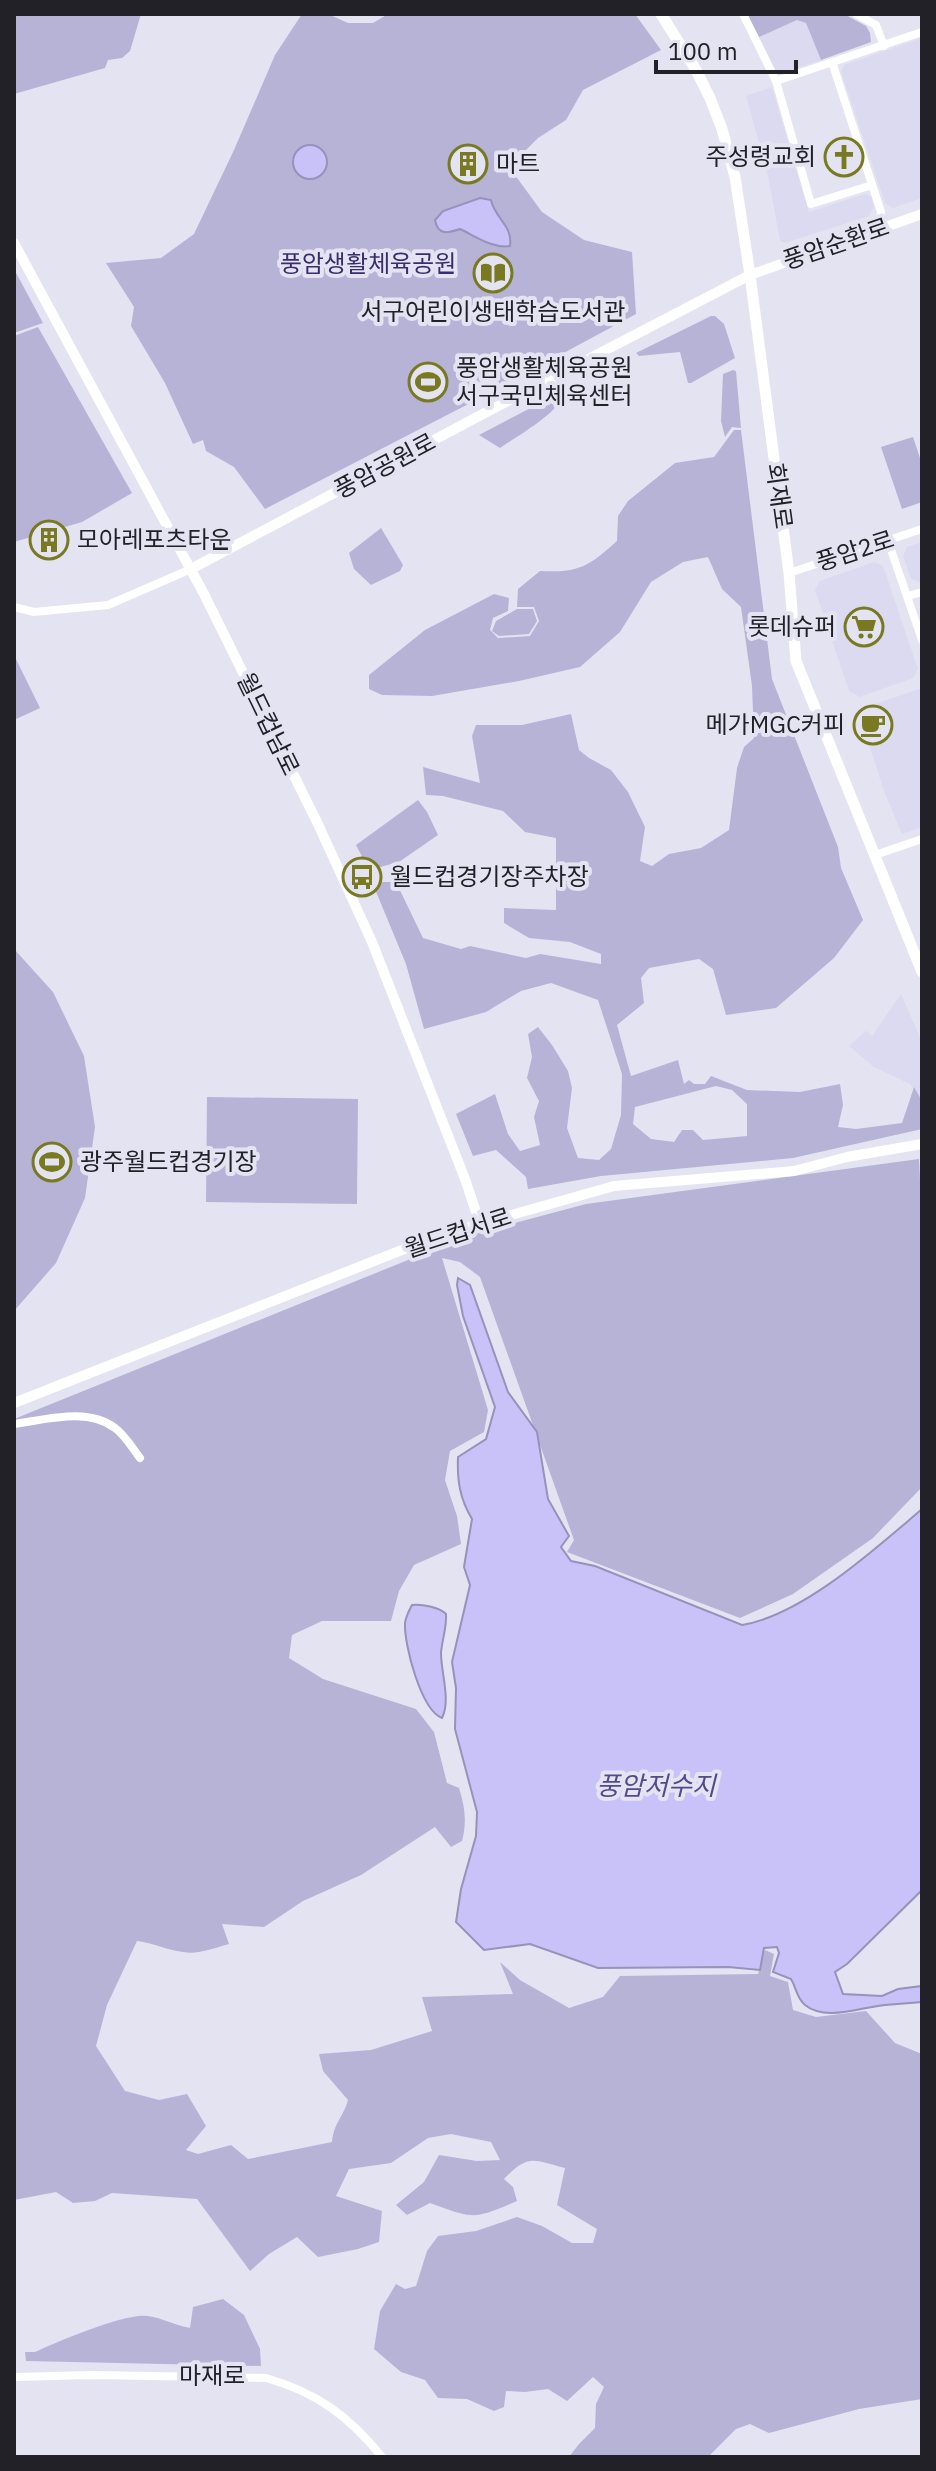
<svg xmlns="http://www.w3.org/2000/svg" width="936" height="2471" font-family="'IBM Plex Sans','Noto Sans KR',sans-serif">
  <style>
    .built { fill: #dcdaf1 }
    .green { fill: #b7b3d7; fill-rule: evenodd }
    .water { fill: #c8c2f8; stroke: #9692b9; stroke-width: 2 }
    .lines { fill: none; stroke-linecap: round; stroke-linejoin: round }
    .minor { stroke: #fff; stroke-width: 8 }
    .tertiary { stroke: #fff; stroke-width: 10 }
    .secondary { stroke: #fff; stroke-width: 11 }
    .labels { text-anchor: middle; stroke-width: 8; stroke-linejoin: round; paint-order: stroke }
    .poi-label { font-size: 24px; fill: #222127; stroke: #e4e3f2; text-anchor: start }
    .street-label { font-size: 24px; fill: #222127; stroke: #e4e3f2 }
    .park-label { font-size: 24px; fill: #3b2d6c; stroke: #e4e3f2 }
    .water-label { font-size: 26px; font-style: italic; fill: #55498b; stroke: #e4e3f2 }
  </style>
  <rect width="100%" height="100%" fill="#e4e3f2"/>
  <g class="built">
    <path d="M797 20 806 23 821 60 782 73 776 71 759 37Z"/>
    <path d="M922 38V198L893 208 885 203 841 72 844 65Z"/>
    <path d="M772 87 809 212 864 194 871 196 874 206 869 216 785 243 780 241 768 176 746 96Z"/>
    <path d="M922 542V581L920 582 911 579 903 556 907 547Z"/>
    <path d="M874 562 883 566 918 669 913 678 860 697 849 691 815 590 820 581Z"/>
    <path d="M922 688V827L902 834 884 791 858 710Z"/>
    <path d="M901 994 922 1042V1101L910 1084 874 1067 849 1046 866 1031 872 1036Z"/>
  </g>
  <g class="green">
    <path d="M14 14H141L130 51 122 58 108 60 105 68 14 94Z"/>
    <path d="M302 14H328L348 23H373L388 14H635L661 50 583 90 566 120 538 138 520 156 515 175 542 212 584 240 632 252 636 314 480 398 265 509 234 467 206 451 203 440 193 444 165 383 131 326 134 307 106 263 161 258 194 234 234 150 275 55Z"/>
    <path d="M747 14H844L866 26 870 33 871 42 821 60 806 23 797 20 759 37Z"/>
    <path d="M14 269 43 323 14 333Z"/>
    <path d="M711 316H715L724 324 735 358 691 383H688L680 352 639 356 636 353Z"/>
    <path d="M38 327 132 493 82 522 14 542V336Z"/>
    <path d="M733 370 736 371 741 428 732 427 725 437 721 421 723 374Z"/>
    <path d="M567 389C560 413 520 434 500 448L479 435Z"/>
    <path d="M734 430H741L772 679 838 847 841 868 863 920 834 958 776 1008 726 1015 713 969 699 959 649 968 641 978 644 1003 617 1025 631 1076 678 1060 684 1084 689 1080 694 1084H705L711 1076 747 1090 800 1092 840 1084 843 1105 838 1127 856 1129 902 1123 914 1087 922 1101V1129L793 1158 601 1176 528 1189 526 1177 496 1150 473 1156 456 1114 495 1094 508 1134 520 1151 540 1145 534 1117 539 1101 527 1078 532 1057 528 1034 538 1027 552 1045 568 1071 572 1088 567 1128 578 1158 599 1160 611 1149 621 1115 622 1074 598 1000 551 983 521 991 486 1012 424 1029 406 964 372 882H396L423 938 461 949 470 946 526 958 540 954 601 964V954L570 942 529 938 504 923V908L556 910V838L525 832 503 811 443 796 426 795 423 767 480 783 472 736 476 725H522L571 714 579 750 589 758 611 770 628 792 645 827 640 861 652 866 669 854 701 848 729 830 737 768 744 747 754 738 752 686 741 607 722 589 708 557 683 562 651 582 620 632 580 667 519 681 432 696 382 695 369 689V675L425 630 494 594 509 598 508 611 493 618 490 630 498 638 530 636 539 621 534 607H517L518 589 540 571C580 573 589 566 617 541L618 516 628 501 675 463 714 457ZM716 1086 732 1090 747 1104V1136L703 1140 693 1130H682L674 1142 651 1139 633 1124 635 1107Z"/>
    <path d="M913 437 922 464V502L902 509 881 447Z"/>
    <path d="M381 528 403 565 400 571 371 585 354 569 349 553Z"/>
    <path d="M517 609H533L537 621 529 634 499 636 492 631 496 621Z"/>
    <path d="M14 655 40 708 14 720Z"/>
    <path d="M418 800 427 812 438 835 399 862 369 870 356 845Z"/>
    <path d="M14 949 53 992 84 1056 95 1127 85 1198 56 1263 14 1311Z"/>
    <path d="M207 1097 358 1099 357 1204 206 1202Z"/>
    <path d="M919 1159 922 1221V1487L873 1538 793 1594 740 1618 567 1552 574 1540 480 1277 460 1262 442 1258 488 1410 484 1432 450 1451 445 1480 457 1516 461 1544 414 1565 399 1591 391 1621H322L292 1635 289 1658 323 1679 416 1709 434 1732 447 1783 459 1788C465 1807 467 1822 462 1841L451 1847 435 1827 361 1875 303 1901 264 1927 222 1924 229 1944C215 1948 197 1955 183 1952 167 1950 153 1943 137 1941L107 2005 96 2046 125 2091 159 2100 187 2094 206 2126 186 2150 198 2154 231 2145 248 2159 332 2142C334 2122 343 2118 348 2100L323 2071 319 2054 371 2050 432 2031 422 1997 513 1994 500 1962 520 1980 569 2008 603 1997 620 1976 758 1974 765 1950 774 1954 770 1976 788 1982 793 2010 816 2017 866 2011 895 2043 922 2054V2399L859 2409 769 2433 750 2424 736 2429 708 2457H569L579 2444 595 2428 596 2404 604 2387 593 2377 567 2401 548 2389 525 2392 506 2391 504 2407 494 2411 467 2399 438 2398 425 2380 401 2372 374 2349 380 2311 396 2284 405 2289 416 2286 427 2251 438 2236 476 2231 517 2217 542 2226 572 2243H593L597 2229 557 2205 565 2168C533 2160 529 2153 504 2179L513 2187 517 2201C473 2220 474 2219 430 2203L407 2215 396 2205 424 2182 439 2155 477 2161 500 2160 491 2142 451 2134 428 2138 391 2163 349 2169 336 2196 382 2211 379 2242 358 2249 318 2257 297 2237 269 2254 250 2271 197 2199 112 2193 95 2201 73 2203 56 2192 14 2200V1419L470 1235 586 1204Z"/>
    <path d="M223 2299 244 2315 260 2349 261 2366 26 2361 25 2352H35C56 2342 127 2312 148 2316 162 2318 175 2325 190 2328L193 2307Z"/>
  </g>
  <g class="water">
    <circle cx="310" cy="162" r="17"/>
    <path d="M480 198 491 200C495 219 513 225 510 246 493 249 475 236 460 229 448 233 438 236 435 220L443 211Z"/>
    <path d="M458 1278 470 1285 508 1392 537 1432 548 1499 569 1536 561 1547 571 1561 595 1566 742 1625C803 1615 875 1549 922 1509V1890L847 1964 835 1972 843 1994 882 1996 898 1989 922 1986V2002C910 2003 897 2004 885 2005 861 2007 826 2022 805 2005 796 1997 797 1989 791 1979L773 1972 779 1953 777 1947 764 1948 760 1970 728 1967 598 1968 530 1944 484 1950 456 1922 461 1889 476 1836 477 1812 455 1729 456 1688 452 1662 470 1585 464 1567 472 1519C460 1499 457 1481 458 1457L486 1439 495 1407 463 1316 457 1285Z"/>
    <path d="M412 1605C422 1604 439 1607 446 1614 447 1627 442 1640 441 1653 441 1673 451 1700 442 1718 421 1710 404 1645 405 1623 406 1616 409 1611 412 1605Z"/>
  </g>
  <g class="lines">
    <g class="minor">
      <path d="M743 14 776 81 811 204 872 185"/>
      <path d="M856 14 876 25 884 46"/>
      <path d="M832 62 881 212 878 229"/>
      <path d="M776 81 922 32"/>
      <path d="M888 541 922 640"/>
      <path d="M789 573 922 529"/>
      <path d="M908 596 922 592"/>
      <path d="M14 607 34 612 108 605 191 569"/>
      <path d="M875 855 922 839"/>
      <path d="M14 1424C46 1420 87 1407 115 1428 125 1435 133 1449 140 1458"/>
      <path d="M14 2377 91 2375 266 2378C316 2392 349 2416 382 2457"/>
    </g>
    <g class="tertiary">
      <path d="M14 243 204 594 317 822 372 942 465 1179 480 1224"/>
      <path d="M191 569 481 415 750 275 922 214"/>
      <path d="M14 1403 440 1235 614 1186 794 1171 847 1157 922 1144"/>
    </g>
    <path class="secondary" d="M661 14 696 70 710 98 722 129 735 177 750 275 789 573 796 661 922 972"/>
  </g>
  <defs>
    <symbol id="church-ring" viewBox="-11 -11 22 22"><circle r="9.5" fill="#e4e3f2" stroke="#787920" stroke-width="1.5"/><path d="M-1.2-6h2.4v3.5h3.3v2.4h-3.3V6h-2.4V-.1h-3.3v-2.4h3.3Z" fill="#787920"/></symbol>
    <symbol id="building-ring" viewBox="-11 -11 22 22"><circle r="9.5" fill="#e4e3f2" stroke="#787920" stroke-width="1.5"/><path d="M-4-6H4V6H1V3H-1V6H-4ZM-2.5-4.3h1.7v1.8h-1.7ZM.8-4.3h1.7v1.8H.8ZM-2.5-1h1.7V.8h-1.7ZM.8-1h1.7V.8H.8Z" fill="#787920"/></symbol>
    <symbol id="library-ring" viewBox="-11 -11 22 22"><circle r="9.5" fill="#e4e3f2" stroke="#787920" stroke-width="1.5"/><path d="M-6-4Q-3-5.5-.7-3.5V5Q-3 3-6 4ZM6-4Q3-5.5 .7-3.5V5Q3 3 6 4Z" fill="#787920"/></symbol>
    <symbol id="stadium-ring" viewBox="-11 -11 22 22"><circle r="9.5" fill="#e4e3f2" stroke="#787920" stroke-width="1.5"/><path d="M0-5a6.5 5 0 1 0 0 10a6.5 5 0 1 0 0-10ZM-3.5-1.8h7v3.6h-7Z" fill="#787920"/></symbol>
    <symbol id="supermarket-ring" viewBox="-11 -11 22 22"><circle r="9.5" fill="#e4e3f2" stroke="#787920" stroke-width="1.5"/><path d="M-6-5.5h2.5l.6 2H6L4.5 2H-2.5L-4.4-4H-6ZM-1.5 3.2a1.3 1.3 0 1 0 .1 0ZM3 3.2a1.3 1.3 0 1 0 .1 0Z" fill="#787920"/></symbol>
    <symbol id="cafe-ring" viewBox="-11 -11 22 22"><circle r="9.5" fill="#e4e3f2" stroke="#787920" stroke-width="1.5"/><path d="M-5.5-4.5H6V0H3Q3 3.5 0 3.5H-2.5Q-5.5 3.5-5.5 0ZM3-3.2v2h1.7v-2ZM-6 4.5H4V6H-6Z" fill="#787920"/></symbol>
    <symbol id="bus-ring" viewBox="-11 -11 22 22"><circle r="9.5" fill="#e4e3f2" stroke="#787920" stroke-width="1.5"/><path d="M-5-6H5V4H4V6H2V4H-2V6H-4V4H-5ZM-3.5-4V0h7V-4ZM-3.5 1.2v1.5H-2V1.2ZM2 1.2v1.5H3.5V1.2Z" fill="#787920"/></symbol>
  </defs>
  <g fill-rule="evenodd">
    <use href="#church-ring" x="822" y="135" width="44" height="44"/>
    <use href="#building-ring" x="446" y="142" width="44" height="44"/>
    <use href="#library-ring" x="471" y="251" width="44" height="44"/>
    <use href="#stadium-ring" x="406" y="360" width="44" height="44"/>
    <use href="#building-ring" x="27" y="518" width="44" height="44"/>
    <use href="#supermarket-ring" x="842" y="605" width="44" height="44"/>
    <use href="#cafe-ring" x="851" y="703" width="44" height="44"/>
    <use href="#bus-ring" x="340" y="855" width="44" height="44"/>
    <use href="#stadium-ring" x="30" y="1140" width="44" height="44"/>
  </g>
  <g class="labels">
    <g class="poi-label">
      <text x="816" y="165" text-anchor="end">주성령교회</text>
      <text x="496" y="172">마트</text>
      <text x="493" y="320" text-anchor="middle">서구어린이생태학습도서관</text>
      <text x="456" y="376">풍암생활체육공원<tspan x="456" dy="28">서구국민체육센터</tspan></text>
      <text x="77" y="548">모아레포츠타운</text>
      <text x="836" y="635" text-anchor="end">롯데슈퍼</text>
      <text x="845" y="733" text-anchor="end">메가MGC커피</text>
      <text x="390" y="885">월드컵경기장주차장</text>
      <text x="80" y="1170">광주월드컵경기장</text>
    </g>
    <g class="street-label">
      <text transform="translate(836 244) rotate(-19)" y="8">풍암순환로</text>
      <text transform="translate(385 466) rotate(-28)" y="8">풍암공원로</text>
      <text transform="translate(779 496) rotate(82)" y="8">회재로</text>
      <text transform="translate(855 551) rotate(-18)" y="8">풍암2로</text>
      <text transform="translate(268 724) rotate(64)" y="8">월드컵남로</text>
      <text transform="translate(458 1233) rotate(-18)" y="8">월드컵서로</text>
      <text x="212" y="2384">마재로</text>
    </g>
    <g class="park-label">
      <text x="368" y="272">풍암생활체육공원</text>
    </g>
    <g class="water-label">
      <text x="656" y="1795">풍암저수지</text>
    </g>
  </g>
  <rect width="936" height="2471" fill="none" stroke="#222127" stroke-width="32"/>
  <path d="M656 60v12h140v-12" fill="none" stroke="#222127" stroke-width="4"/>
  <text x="668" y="60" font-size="24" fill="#222127" stroke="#e4e3f2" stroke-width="6" paint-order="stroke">100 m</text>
</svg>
